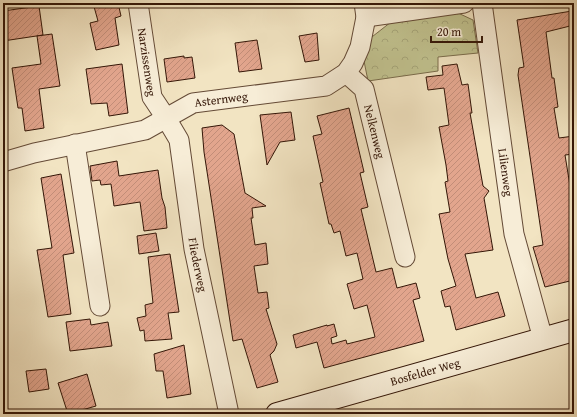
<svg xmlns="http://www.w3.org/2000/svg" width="577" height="417" font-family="'Gentium Book Plus',serif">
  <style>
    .forest { fill: url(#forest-crowns); stroke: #7a6c4b }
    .building { fill: url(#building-hatch); stroke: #341607 }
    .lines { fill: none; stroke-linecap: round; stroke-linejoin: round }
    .street-casing { stroke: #644a36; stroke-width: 21 }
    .secondary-casing { stroke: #341607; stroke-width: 24 }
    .street { stroke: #f7edd7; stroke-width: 19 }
    .secondary { stroke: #f7edd7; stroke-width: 22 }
    .labels { text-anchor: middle; stroke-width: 3; stroke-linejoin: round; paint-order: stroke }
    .street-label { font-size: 12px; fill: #341607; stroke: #f7edd7 }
  </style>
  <defs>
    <pattern id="forest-crowns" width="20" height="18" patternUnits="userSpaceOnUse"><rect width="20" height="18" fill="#c1c28f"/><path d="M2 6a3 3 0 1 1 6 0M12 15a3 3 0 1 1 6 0" fill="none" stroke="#a6a67a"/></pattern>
    <pattern id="building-hatch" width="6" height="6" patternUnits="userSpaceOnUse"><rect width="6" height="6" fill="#e2a58d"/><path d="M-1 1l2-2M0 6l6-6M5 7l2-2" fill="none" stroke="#c28d78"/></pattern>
  </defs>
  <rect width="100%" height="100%" fill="#f2e4c2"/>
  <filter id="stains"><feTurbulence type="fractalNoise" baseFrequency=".005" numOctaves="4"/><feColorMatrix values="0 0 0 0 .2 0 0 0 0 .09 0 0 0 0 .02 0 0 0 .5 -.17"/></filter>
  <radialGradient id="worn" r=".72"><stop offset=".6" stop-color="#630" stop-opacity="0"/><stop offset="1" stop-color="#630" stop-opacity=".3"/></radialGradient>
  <path class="forest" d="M458 13 473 20 478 53 438 57V71L368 81 363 56 368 40 391 22Z"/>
  <g class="building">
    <path d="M93 3H118L121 16 115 18 119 45 96 50 90 23 98 21Z"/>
    <path d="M39 6 43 35 3 41V11Z"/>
    <path d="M572 11 574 25 546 32 552 78H554L558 107 554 108 559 138 574 136V154L565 155 571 192H574V280L545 287 533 247 543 245 518 75 519 68 524 67 517 20Z"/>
    <path d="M317 33 319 60 305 62 299 36Z"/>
    <path d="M52 34 60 86 39 89 44 128 25 131 22 108H18L12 68 41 64 37 36Z"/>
    <path d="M257 40 262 69 239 72 235 43Z"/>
    <path d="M184 56V58L192 57 195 78 167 82 164 59Z"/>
    <path d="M122 64 128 113 109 116 107 103 91 104 86 69Z"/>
    <path d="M457 64 462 85 468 84 472 113H470L483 186 489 191 484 198 493 250 465 254 476 298 498 292 505 316 456 330 450 306 445 307 441 291 456 286 448 259 439 214 450 212 445 182 448 181 446 165 439 127 449 125 444 88 428 90 426 77 443 75 442 66Z"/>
    <path d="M349 108 364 172 360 173 368 207 361 209 376 272 392 268 397 288 416 283 420 298 413 300 424 341 324 368 317 342 296 348 293 335 327 325V326L334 324 337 336 331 338 332 344 346 340 347 344 375 337 367 305 354 309 347 284 363 279 357 253 346 256 340 231 334 233 331 224H329L320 183 323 182 313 136 322 134 317 116Z"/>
    <path d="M291 112 295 140 280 142 267 165 260 115Z"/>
    <path d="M222 125 234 134 245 193 266 206 252 208 253 218H251L255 245 266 243 268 264 254 266 258 293 267 292 269 308 266 309 277 344 274 351 270 355 278 382 257 388 242 339 233 341 204 152 202 128Z"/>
    <path d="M117 161 119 176 158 170 162 198 165 207 167 228 144 231 140 202 114 206 111 184 101 185 100 180 92 181 90 166Z"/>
    <path d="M61 174 74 253 63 255 71 314 48 317 37 250 52 248 41 178Z"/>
    <path d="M156 233 159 251 139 254 137 236Z"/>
    <path d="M170 254 179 312 168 313 172 339 145 341 144 330 140 331 137 318 146 316 145 305 153 303 148 257Z"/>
    <path d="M90 319 91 325 108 322 112 346 70 351 66 322Z"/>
    <path d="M184 345 191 394 167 398 163 371H156L154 354Z"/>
    <path d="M46 369 49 389 29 392 26 371Z"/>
    <path d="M87 374 96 406 68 414 58 383Z"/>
  </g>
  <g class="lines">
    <defs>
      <g id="street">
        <path id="s1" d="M138 3 152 97 166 118 179 140 194 249 229 414"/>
        <path id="s2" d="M482 3 514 234 543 339"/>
        <path d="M366 17 464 3"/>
        <path id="s3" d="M346 73 364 89 405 257"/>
        <path d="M75 144 100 306"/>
        <path id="s4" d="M3 162 34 153 145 130 193 103 326 86 346 73 353 63 360 47 366 17 364 3"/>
      </g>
      <g id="secondary">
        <path id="s5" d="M277 414 574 330"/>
      </g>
    </defs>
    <use href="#street" class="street-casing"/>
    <use href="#secondary" class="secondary-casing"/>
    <use href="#street" class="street"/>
    <use href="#secondary" class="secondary"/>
  </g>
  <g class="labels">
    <g class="street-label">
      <text dy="4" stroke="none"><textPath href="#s1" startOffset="60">Narzissenweg</textPath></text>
      <text dy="4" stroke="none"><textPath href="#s4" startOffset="229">Asternweg</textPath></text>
      <text dy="4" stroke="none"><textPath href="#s3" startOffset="68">Nelkenweg</textPath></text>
      <text dy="4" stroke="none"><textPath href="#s2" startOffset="171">Lilienweg</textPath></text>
      <text dy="4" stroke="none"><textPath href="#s1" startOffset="272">Fliederweg</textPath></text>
      <text dy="4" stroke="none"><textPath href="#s5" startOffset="154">Bosfelder Weg</textPath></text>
    </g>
  </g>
  <rect width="577" height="417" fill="none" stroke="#f2e4c2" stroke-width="16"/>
  <rect x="4" y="4" width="569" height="409" fill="none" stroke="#341607" stroke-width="2"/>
  <rect x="8" y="8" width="561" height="401" fill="none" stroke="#341607"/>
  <path d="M431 36v6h51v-6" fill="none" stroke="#341607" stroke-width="2"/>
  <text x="437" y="36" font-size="12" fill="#341607" stroke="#f7edd7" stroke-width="3" paint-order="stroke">20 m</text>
  <rect width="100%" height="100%" filter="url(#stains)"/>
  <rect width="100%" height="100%" fill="url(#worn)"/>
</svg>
